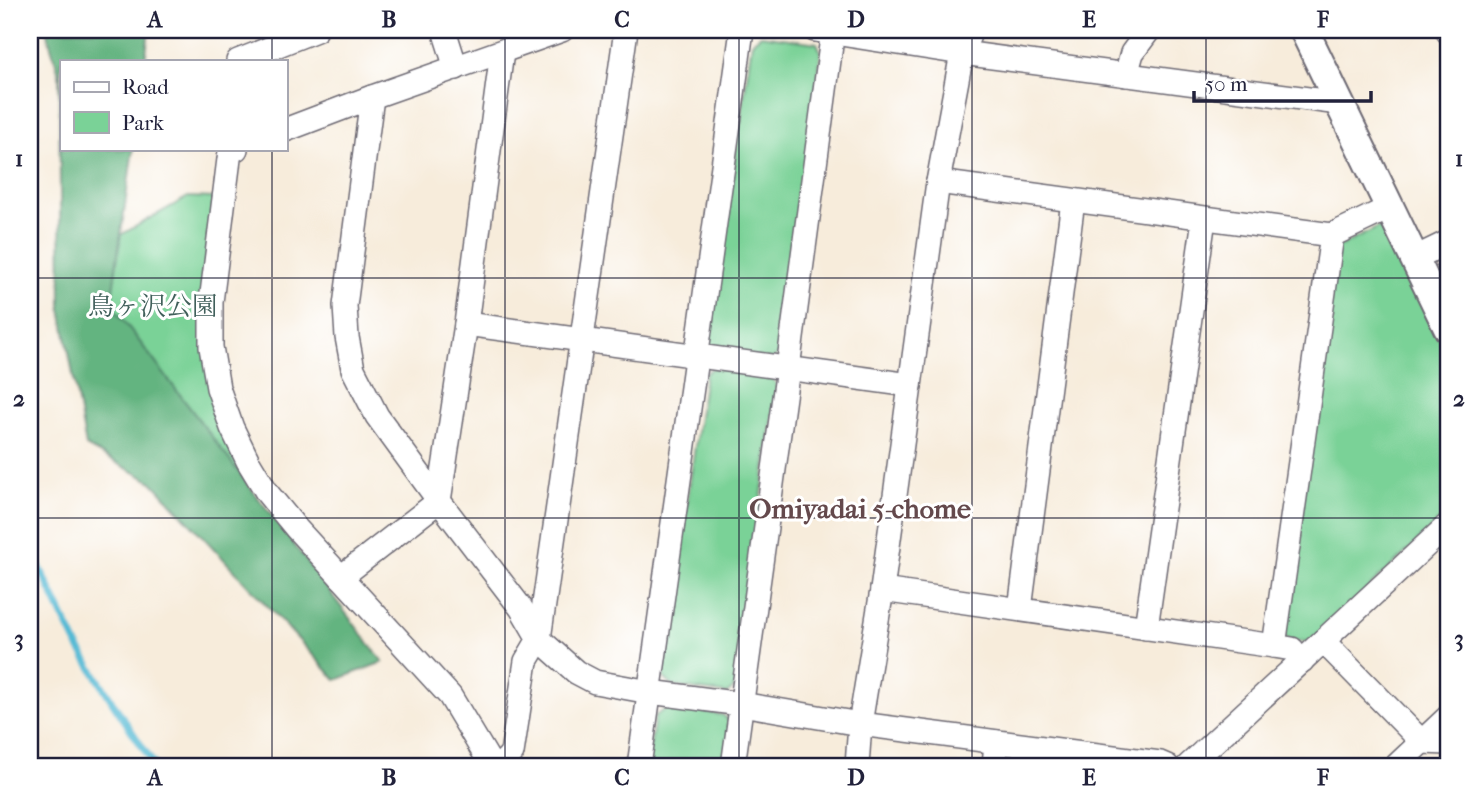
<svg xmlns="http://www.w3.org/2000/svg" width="1478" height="796" font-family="'IM FELL French Canon','Noto Serif JP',serif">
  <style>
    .green { fill: #7ad297; stroke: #4e7a69; stroke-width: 2 }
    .forest { fill: #63b480; stroke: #426b5e; stroke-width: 2 }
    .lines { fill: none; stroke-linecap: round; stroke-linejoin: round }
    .stream { stroke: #55bad4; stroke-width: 7 }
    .minor-casing { stroke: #6d6973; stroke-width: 26 }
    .tertiary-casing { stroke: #6d6973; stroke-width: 32 }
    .minor { stroke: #fff; stroke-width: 23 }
    .tertiary { stroke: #fff; stroke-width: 28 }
    .grid { fill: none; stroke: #22223b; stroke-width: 2; stroke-opacity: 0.55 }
    .labels { text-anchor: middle; stroke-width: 6; stroke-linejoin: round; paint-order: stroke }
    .park-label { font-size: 26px; fill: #41605b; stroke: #fff }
    .neighbourhood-label { font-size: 28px; font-weight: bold; fill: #64494c; stroke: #fff }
    .neatline { fill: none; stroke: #22223b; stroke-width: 2.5 }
    .grid-label { font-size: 23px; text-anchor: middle; font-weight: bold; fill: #22223b }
  </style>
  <rect width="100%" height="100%" fill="#fff"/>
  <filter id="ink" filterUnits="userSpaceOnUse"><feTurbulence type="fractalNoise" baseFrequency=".0143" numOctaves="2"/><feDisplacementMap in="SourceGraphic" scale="14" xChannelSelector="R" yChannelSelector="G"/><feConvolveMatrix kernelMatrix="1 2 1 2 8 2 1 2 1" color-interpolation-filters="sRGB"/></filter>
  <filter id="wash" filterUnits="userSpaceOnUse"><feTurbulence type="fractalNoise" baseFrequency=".00686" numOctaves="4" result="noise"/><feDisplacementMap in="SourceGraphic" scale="28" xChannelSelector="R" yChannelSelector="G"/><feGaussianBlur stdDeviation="1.57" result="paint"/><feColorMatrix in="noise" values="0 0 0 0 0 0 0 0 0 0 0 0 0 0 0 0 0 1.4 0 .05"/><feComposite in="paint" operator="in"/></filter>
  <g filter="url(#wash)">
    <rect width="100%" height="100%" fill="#f7ecdb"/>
    <g class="green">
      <path d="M761 35 817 43 821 52 782 351 773 359 716 353 708 342 752 42Z"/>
      <path d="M188 197 214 198 202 295 247 479 205 477 102 309 112 240Z"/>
      <path d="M1387 223 1448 350V513L1311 642 1290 641 1284 636 1336 248Z"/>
      <path d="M712 368 770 376 777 385 735 687 727 694 673 686 663 677 705 374Z"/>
      <path d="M669 707 723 715 732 724 726 766H647L655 716Z"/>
    </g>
    <path class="forest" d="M46 30H149L145 61H61V149H133L111 304 383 662 336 680 152 482 86 446 61 309 59 74Z"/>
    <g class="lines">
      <path class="stream" d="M30 547 75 641 113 703 155 766"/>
    </g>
  </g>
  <g filter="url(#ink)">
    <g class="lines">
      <defs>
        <g id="minor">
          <path d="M444 30 456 68"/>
          <path d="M815 30 962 53 1339 103"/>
          <path d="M1447 30 1448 32"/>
          <path d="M238 61 316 30"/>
          <path d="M1126 75 1132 53 1149 30"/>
          <path d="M372 97 345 306 347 337 353 369 377 416 439 501 521 608 539 639 576 672 595 682 650 692 741 704 860 724 1160 763 1167 766"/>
          <path d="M285 130 372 97 562 30"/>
          <path d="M236 149 230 151 211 302V347L218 388 232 428 248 461 268 494 296 528 450 696 492 766"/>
          <path d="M938 182 1332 235 1391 207"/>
          <path d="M1415 258 1448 242"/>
          <path d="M466 324 910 385"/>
          <path d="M341 577 439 501 466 324 502 52"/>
          <path d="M882 590 1274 646 1292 649 1302 661"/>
          <path d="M1020 609 1073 201"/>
          <path d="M1146 628 1204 219"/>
          <path d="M1323 641 1422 742 1448 743"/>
          <path d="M1274 646 1332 235"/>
          <path d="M500 766 512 753 526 661 539 639 626 30"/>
          <path d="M639 766 742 30"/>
          <path d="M733 766 788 368 833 30"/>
          <path d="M857 766 860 724 882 590 938 182 962 53 971 30"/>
          <path d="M994 766 996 742"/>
          <path d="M1188 766 1448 525"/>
          <path d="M1396 766 1448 717"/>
        </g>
        <path id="tertiary" d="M1304 30 1448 328"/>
      </defs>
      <use href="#minor" class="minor-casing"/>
      <use href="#tertiary" class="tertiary-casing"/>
      <use href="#minor" class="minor"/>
      <use href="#tertiary" class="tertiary"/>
    </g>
  </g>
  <path class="grid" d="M272 30V61M505 30V766M739 30V766M972 30V766M1206 30V766M272 149V766M30 278H1448M30 518H1448"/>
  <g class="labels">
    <g class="park-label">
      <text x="153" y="315">鳥ヶ沢公園</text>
    </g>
    <g class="neighbourhood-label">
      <text x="860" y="518">Omiyadai 5-chome</text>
    </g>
  </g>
  <rect width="1478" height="796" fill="none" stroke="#fff" stroke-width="77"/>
  <rect x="60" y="60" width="228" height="91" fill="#ffffff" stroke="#a7a7b1" stroke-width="2"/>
  <rect x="74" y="82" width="35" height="10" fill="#ffffff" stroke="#a7a7b1" stroke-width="2"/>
  <text x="122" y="94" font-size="21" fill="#22223b">Road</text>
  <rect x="74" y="112" width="35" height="21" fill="#7ad297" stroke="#a7a7b1" stroke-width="2"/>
  <text x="122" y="130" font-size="21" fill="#22223b">Park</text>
  <path d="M1194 91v10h177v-10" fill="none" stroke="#22223b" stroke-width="3.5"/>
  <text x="1205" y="91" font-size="21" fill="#22223b" stroke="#ffffff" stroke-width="5" paint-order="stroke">50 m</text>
  <rect x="38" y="38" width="1402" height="720" class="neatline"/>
  <g class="grid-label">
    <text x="155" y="27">A</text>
    <text x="389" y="27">B</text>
    <text x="622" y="27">C</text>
    <text x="856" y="27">D</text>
    <text x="1089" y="27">E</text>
    <text x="1323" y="27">F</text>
    <text x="19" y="166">1</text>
    <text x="1459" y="166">1</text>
    <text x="19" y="406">2</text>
    <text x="1459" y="406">2</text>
    <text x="19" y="646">3</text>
    <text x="1459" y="646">3</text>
    <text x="155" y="785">A</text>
    <text x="389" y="785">B</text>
    <text x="622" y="785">C</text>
    <text x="856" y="785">D</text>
    <text x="1089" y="785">E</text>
    <text x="1323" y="785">F</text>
  </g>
</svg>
